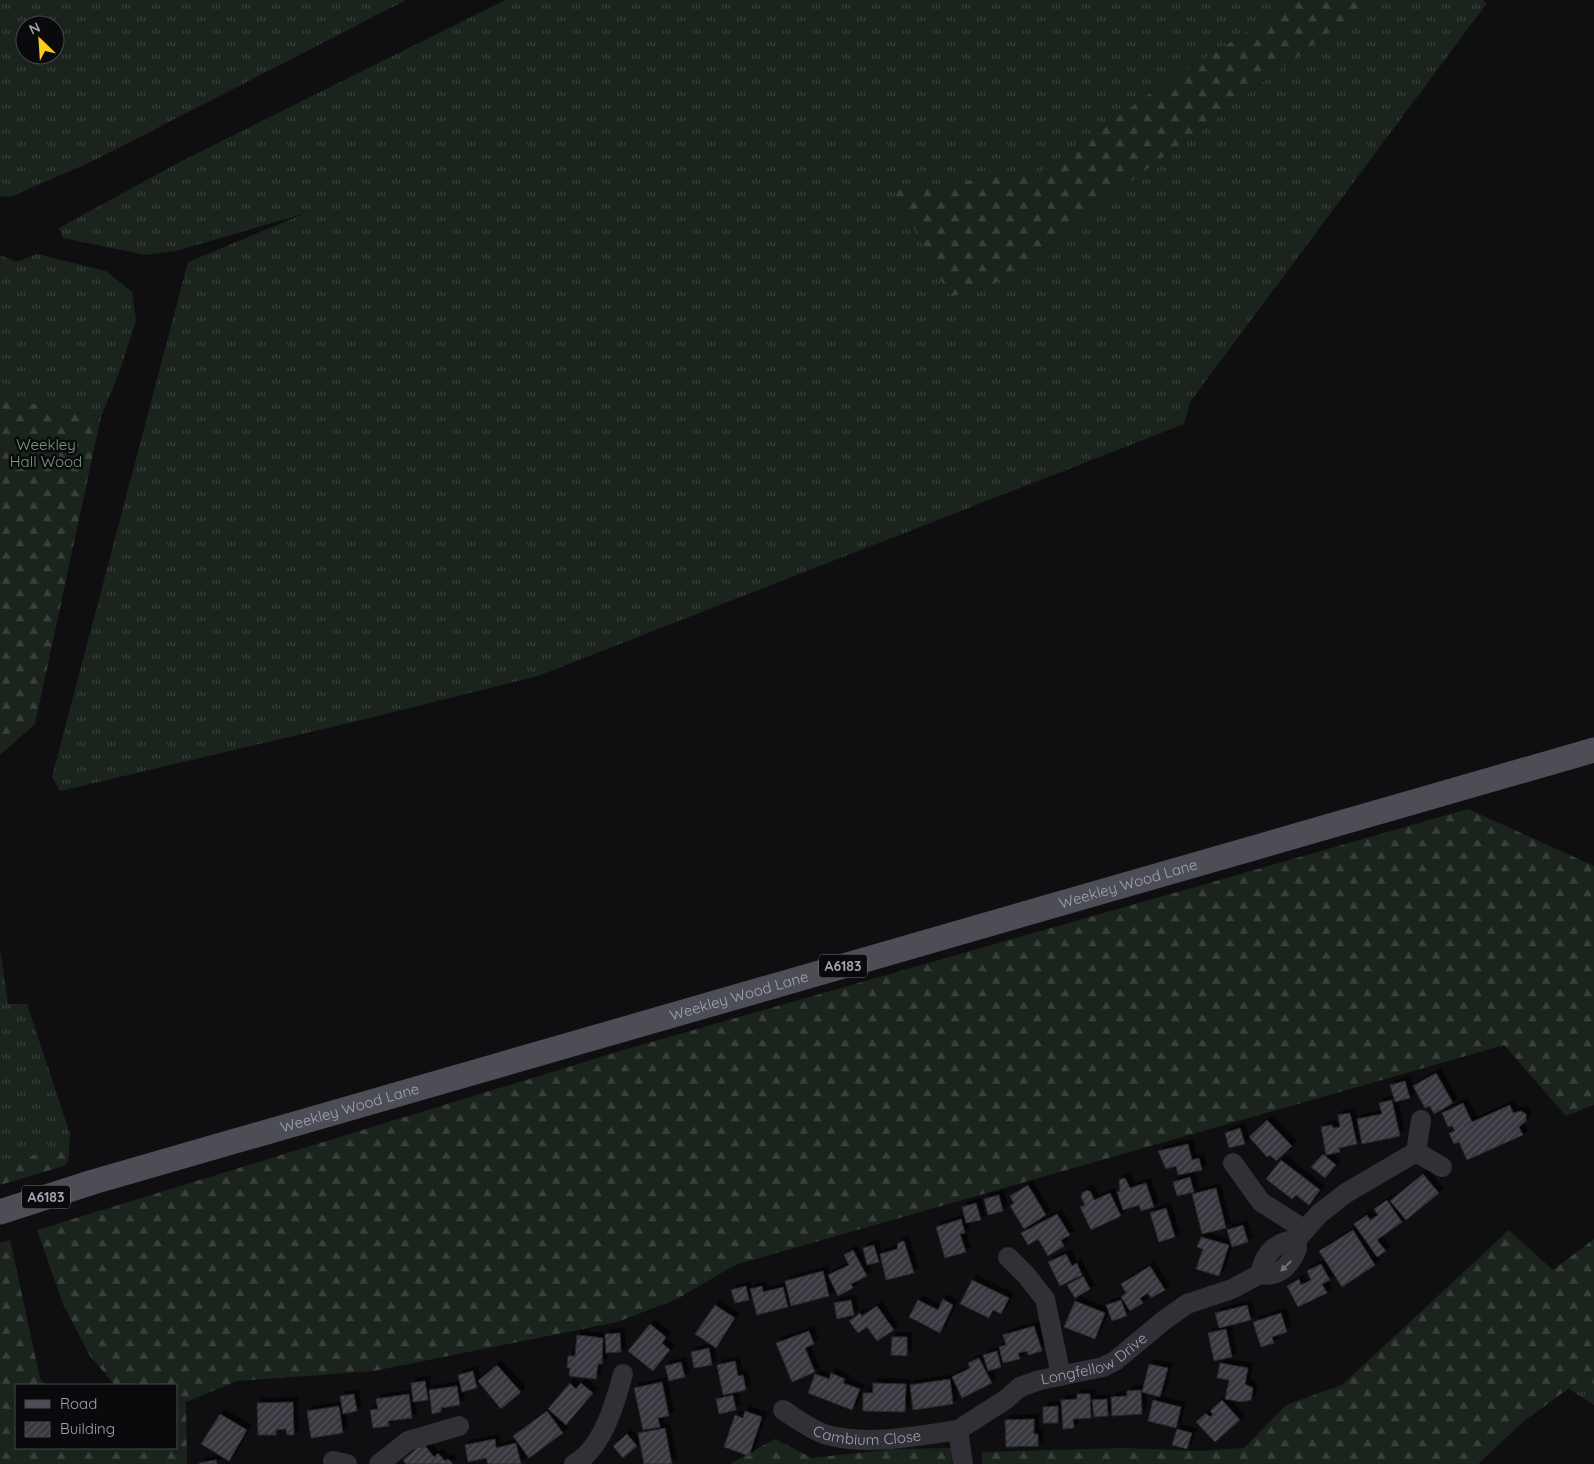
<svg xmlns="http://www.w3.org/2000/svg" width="1594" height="1464" font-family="Quicksand,sans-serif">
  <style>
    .grass { fill: url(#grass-tufts); fill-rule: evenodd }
    .forest { fill: url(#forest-firs) }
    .building { fill: url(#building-hatch); stroke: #29292d; filter: url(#shadow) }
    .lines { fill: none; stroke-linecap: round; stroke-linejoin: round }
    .minor { stroke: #303036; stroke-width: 20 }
    .major { stroke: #4c4d55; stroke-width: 25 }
    .oneway { fill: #6d6f7b }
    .labels { text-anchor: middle; stroke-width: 5; stroke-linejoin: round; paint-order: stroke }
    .shield { fill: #0a0a0c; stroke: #727581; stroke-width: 1 }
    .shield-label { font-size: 14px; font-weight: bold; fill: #9fa3b3 }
    .park-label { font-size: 15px; fill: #74a07b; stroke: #0a0a0c }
    .street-label { font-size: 15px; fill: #9fa3b3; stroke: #0a0a0c }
  </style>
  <defs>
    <pattern id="grass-tufts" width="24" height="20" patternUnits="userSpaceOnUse" patternTransform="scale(1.25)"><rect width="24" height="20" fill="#1b231d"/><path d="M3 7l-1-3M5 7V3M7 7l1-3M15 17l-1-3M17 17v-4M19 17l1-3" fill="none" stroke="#39403b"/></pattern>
    <pattern id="forest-firs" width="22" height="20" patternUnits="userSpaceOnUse" patternTransform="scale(1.25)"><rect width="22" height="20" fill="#1b231d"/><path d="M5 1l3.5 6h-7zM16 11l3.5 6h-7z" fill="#39403b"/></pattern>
    <pattern id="building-hatch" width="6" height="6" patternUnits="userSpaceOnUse" patternTransform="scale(1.25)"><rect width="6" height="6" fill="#38393f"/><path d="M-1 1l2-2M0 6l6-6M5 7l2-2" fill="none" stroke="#525258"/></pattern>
    <filter id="shadow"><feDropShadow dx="4.5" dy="-4.5" stdDeviation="0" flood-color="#0009"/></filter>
  </defs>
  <rect width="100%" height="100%" fill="#0f0f11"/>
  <g class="grass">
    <path d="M0 0H406L93 161 10 197 0 196ZM25 25H55V55H25Z"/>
    <path d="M505 0H1298L1159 87 1043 170 894 191 951 297 993 285 1372 0H1483L1487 3 1190 402 1184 424 538 676 353 722 60 791 52 777 188 262 306 213 176 251 145 255 63 238 59 228 178 163Z"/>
    <path d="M37 254 106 271 132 292 136 321 120 370 101 417 0 397V255L16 262Z"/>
    <path d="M0 948 8 1004H27L70 1134 69 1149H57L0 1166Z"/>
    <path d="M1594 1370V1405L1569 1389Z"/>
  </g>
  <g class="forest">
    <path d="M1298 0H1372L993 285 950 297 894 191 1043 170 1159 87Z"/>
    <path d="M0 397 101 417 35 724 0 755Z"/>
    <path d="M1468 809 1594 866V1105L1566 1116 1504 1045 735 1265 677 1299 617 1322 374 1371 237 1381 186 1402 187 1464H0V1243L10 1240 40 1378 45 1385H16V1448H176V1385H115L90 1356 63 1304 37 1230 620 1051Z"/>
    <path d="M57 1148 69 1149 68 1161 64 1166 0 1185V1166Z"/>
    <path d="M1509 1230 1553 1270 1594 1239V1370L1524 1421 1478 1464H982V1452L1122 1448 1201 1451 1244 1448 1286 1405 1342 1385Z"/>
    <path d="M775 1439 812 1458 893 1449 951 1448 952 1464H730Z"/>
  </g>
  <g class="building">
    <path d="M1436 1073 1453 1103 1434 1114 1430 1106 1425 1108 1413 1086Z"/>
    <path d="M1405 1081 1410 1098 1395 1102 1390 1085Z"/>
    <path d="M1392 1100 1400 1136 1362 1144 1357 1119 1382 1114 1379 1103Z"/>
    <path d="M1463 1103 1472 1122 1510 1105 1513 1113 1521 1111 1526 1114V1121L1519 1127 1523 1135 1467 1160 1459 1142 1454 1144 1449 1133 1455 1131 1452 1126 1448 1127 1442 1113Z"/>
    <path d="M1350 1113 1357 1144 1339 1148 1340 1152 1326 1155 1321 1127 1332 1125 1333 1128 1340 1127 1338 1115Z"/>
    <path d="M1267 1120 1292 1146 1276 1161 1270 1155 1267 1157 1249 1137Z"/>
    <path d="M1240 1128 1245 1144 1229 1148 1225 1133Z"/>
    <path d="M1188 1144 1192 1160 1199 1158 1202 1170 1178 1175 1176 1166 1166 1169 1158 1151Z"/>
    <path d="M1323 1154 1336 1165 1325 1178 1311 1167Z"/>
    <path d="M1281 1160 1320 1190 1309 1205 1296 1195 1292 1199 1266 1179Z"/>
    <path d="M1423 1174 1439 1193 1406 1220 1390 1201Z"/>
    <path d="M1190 1177 1194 1192 1177 1196 1173 1182Z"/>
    <path d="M1125 1178 1130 1188 1146 1183 1154 1207 1141 1211 1139 1205 1123 1210 1117 1192 1120 1191 1119 1180Z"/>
    <path d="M1028 1185 1046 1215 1024 1229 1010 1206 1014 1203 1010 1196Z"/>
    <path d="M1216 1188 1226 1228 1202 1234 1192 1194Z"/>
    <path d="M1087 1190 1091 1192 1094 1200 1110 1193 1121 1216 1091 1230 1080 1207 1085 1205 1081 1197 1082 1193Z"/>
    <path d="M999 1195 1003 1211 988 1215 984 1199Z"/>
    <path d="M1387 1200 1402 1222 1377 1240 1386 1251 1377 1257 1354 1224 1367 1215 1370 1220 1378 1215 1374 1209Z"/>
    <path d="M976 1203 981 1220 966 1223 962 1207Z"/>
    <path d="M1166 1208 1175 1237 1159 1242 1150 1213Z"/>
    <path d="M1057 1214 1070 1235 1061 1240 1064 1246 1048 1256 1038 1239 1028 1245 1021 1233Z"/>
    <path d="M961 1219 965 1233 960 1234 966 1252 945 1258 936 1227Z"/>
    <path d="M1243 1225 1248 1242 1232 1247 1227 1230Z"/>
    <path d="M1353 1230 1375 1265 1342 1287 1319 1251Z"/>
    <path d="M1201 1237 1229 1245 1219 1276 1196 1269 1203 1249 1197 1247Z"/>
    <path d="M904 1241 914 1273 886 1280 880 1254 897 1249 898 1243Z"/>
    <path d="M874 1245 879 1262 867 1265 863 1248Z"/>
    <path d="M853 1250 867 1276 851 1284 853 1288 838 1296 828 1275 849 1265 844 1255Z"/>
    <path d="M1066 1254 1072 1266 1077 1263 1082 1275 1060 1286 1048 1262Z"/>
    <path d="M1321 1264 1330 1280 1322 1284 1327 1293 1298 1307 1287 1286 1299 1279 1301 1285 1311 1280 1307 1271Z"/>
    <path d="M1150 1266 1165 1290 1151 1298 1148 1293 1140 1298 1143 1303 1130 1311 1121 1297 1126 1293 1121 1284Z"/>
    <path d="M823 1271 829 1296 791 1306 785 1281Z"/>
    <path d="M1083 1276 1090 1289 1075 1298 1067 1285Z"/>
    <path d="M972 1280 1009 1298 1001 1314 993 1310 989 1318 960 1304Z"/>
    <path d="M746 1286 749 1300 735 1303 731 1290Z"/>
    <path d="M762 1286 763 1292 783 1287 788 1307 757 1315 750 1289Z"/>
    <path d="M943 1299 953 1305 940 1333 909 1317 918 1300 938 1310Z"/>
    <path d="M851 1300 854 1315 837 1319 834 1303Z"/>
    <path d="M1121 1300 1127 1316 1112 1321 1106 1305Z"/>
    <path d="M1075 1301 1105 1313 1095 1339 1064 1327Z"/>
    <path d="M715 1305 735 1318 716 1348 695 1334Z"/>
    <path d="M1247 1305 1251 1320 1219 1328 1215 1313Z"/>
    <path d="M877 1306 894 1330 877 1341 867 1327 858 1333 849 1321 860 1313 862 1316Z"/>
    <path d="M1281 1313 1287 1332 1272 1337 1274 1343 1261 1347 1253 1322Z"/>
    <path d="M650 1324 666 1337 662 1343 670 1350 653 1371 628 1351Z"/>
    <path d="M1034 1326 1042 1351 1028 1355 1027 1351 1018 1353 1020 1359 1003 1363 999 1347 1006 1345 1003 1335Z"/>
    <path d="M1226 1329 1232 1357 1214 1361 1208 1333Z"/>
    <path d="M809 1331 814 1344 805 1348 815 1372 792 1382 776 1343Z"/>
    <path d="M620 1333 621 1352 606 1353 605 1334Z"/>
    <path d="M577 1335 603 1338 602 1364H598L596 1379 569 1376 570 1368H567L568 1356H575Z"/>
    <path d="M892 1337H907V1356L891 1355Z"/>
    <path d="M709 1348 712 1365 694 1368 691 1352Z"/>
    <path d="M997 1351 1001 1367 988 1371 983 1355Z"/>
    <path d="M979 1358 992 1383 962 1398 952 1377 970 1368 968 1363Z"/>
    <path d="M735 1361 738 1376 743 1375 746 1390 723 1395 717 1365Z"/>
    <path d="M681 1362 685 1377 669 1381 665 1366Z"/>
    <path d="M1220 1363 1248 1368 1245 1384 1253 1388 1251 1400 1242 1402 1225 1399 1229 1380 1217 1378Z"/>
    <path d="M1149 1364 1168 1368 1160 1397 1142 1392Z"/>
    <path d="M497 1365 521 1392 501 1409 478 1381Z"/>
    <path d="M473 1371 477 1388 462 1392 458 1375Z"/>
    <path d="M831 1373 845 1379 843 1383 860 1389 852 1410 808 1393 815 1374 829 1379Z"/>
    <path d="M950 1379 953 1404 913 1410 910 1385Z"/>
    <path d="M425 1381 428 1400 413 1402 411 1383Z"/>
    <path d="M662 1382 669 1416 658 1418 660 1427 643 1430 634 1388Z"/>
    <path d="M570 1383 576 1389 581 1383 593 1393 566 1425 548 1409Z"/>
    <path d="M873 1383 906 1384 905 1412 863 1411V1393H873Z"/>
    <path d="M457 1386 460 1405 441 1408V1412L432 1414 429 1390Z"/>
    <path d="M1141 1390 1142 1414 1112 1416 1111 1397 1127 1396V1391Z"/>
    <path d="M354 1394 357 1411 343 1414 340 1396Z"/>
    <path d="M409 1394 412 1418 388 1421 389 1426 373 1428 370 1410 378 1409 376 1399Z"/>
    <path d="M1077 1394H1090L1091 1418 1073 1419 1074 1428 1063 1429 1061 1400 1077 1399Z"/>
    <path d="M733 1395 736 1410 719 1414 716 1399Z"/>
    <path d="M1107 1399 1108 1416 1094 1417 1092 1400Z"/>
    <path d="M1153 1400 1181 1407 1176 1428 1148 1421Z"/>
    <path d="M1222 1400 1240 1420 1215 1442 1196 1422 1206 1413 1210 1417 1213 1414 1210 1411Z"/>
    <path d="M293 1402 294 1435H287L286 1429 276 1430V1435H258L257 1403Z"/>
    <path d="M339 1406 343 1433 311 1438 307 1411Z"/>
    <path d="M1058 1406V1423H1043V1407Z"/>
    <path d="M547 1411 563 1433 529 1458 513 1436Z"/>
    <path d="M745 1411 762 1417 749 1456 724 1447 735 1415 743 1418Z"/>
    <path d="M220 1414 247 1430 229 1461 201 1444Z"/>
    <path d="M1034 1419V1434H1038V1446L1006 1447 1005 1420Z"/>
    <path d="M665 1428 672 1464H644L638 1433Z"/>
    <path d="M1177 1429 1192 1433 1187 1449 1172 1445Z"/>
    <path d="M627 1434 637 1446 623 1458 613 1446Z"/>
    <path d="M495 1439 496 1448 516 1443 521 1464H488L486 1458 468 1462 465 1445Z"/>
    <path d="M423 1443 434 1457 438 1453 445 1461 448 1459 453 1464H406L403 1460Z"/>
    <path d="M216 1460 217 1464H199V1463Z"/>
  </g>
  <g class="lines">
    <g class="minor">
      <path d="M1416 1152 1442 1167"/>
      <path d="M1233 1163 1261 1202 1305 1230"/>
      <path d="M1008 1257 1026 1275 1045 1299 1061 1376"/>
      <path d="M1260 1274C1279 1278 1290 1265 1297 1249L1296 1240"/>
      <path id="s1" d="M783 1410C797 1419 811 1430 827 1435 868 1446 916 1436 958 1430"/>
      <path d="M333 1461 347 1464"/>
      <path d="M379 1464 408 1441 459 1426"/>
      <path d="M574 1464C602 1449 615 1404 623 1374"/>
      <path id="s2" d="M963 1464 958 1430 1005 1400 1020 1387 1040 1380 1103 1367 1115 1361 1163 1321 1187 1304 1232 1289 1260 1274C1264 1254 1275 1242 1296 1240L1319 1214 1346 1193 1416 1152 1421 1120"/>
    </g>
    <path class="major" id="s3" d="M0 1212 93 1182 1594 750"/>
  </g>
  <defs><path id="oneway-solid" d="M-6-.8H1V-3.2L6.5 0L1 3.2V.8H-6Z" transform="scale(1.25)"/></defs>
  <use class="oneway" href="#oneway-solid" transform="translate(1286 1266) rotate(136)"/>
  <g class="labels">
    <g class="shield">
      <rect x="819" y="954.5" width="48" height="23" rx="4"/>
      <rect x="22" y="1185.5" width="48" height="23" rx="4"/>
    </g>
    <g class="shield-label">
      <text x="843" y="971">A6183</text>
      <text x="46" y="1202">A6183</text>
    </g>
    <g class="park-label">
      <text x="46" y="450">Weekley<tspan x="46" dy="17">Hall Wood</tspan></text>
    </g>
    <g class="street-label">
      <text dy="5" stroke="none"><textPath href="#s3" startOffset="1175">Weekley Wood Lane</textPath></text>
      <text dy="5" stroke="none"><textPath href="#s3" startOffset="770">Weekley Wood Lane</textPath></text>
      <text dy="5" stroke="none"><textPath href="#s3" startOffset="365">Weekley Wood Lane</textPath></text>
      <text dy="5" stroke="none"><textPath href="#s2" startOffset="190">Longfellow Drive</textPath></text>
      <text dy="5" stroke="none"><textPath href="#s1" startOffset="91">Cambium Close</textPath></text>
    </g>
  </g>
  <rect x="15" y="1384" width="162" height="65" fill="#0a0a0c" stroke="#46474f"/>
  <rect x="25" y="1400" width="25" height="8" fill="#4c4d55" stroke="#46474f"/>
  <text x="60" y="1409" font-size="15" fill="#9fa3b3">Road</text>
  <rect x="25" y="1422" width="25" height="15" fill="url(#building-hatch)" stroke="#46474f"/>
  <text x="60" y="1434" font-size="15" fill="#9fa3b3">Building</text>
  <g transform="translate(40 40) rotate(335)"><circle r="24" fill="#0a0a0c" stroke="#46474f"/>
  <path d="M0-4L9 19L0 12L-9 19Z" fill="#ffca19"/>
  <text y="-8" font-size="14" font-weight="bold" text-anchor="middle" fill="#9fa3b3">N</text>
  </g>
</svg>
